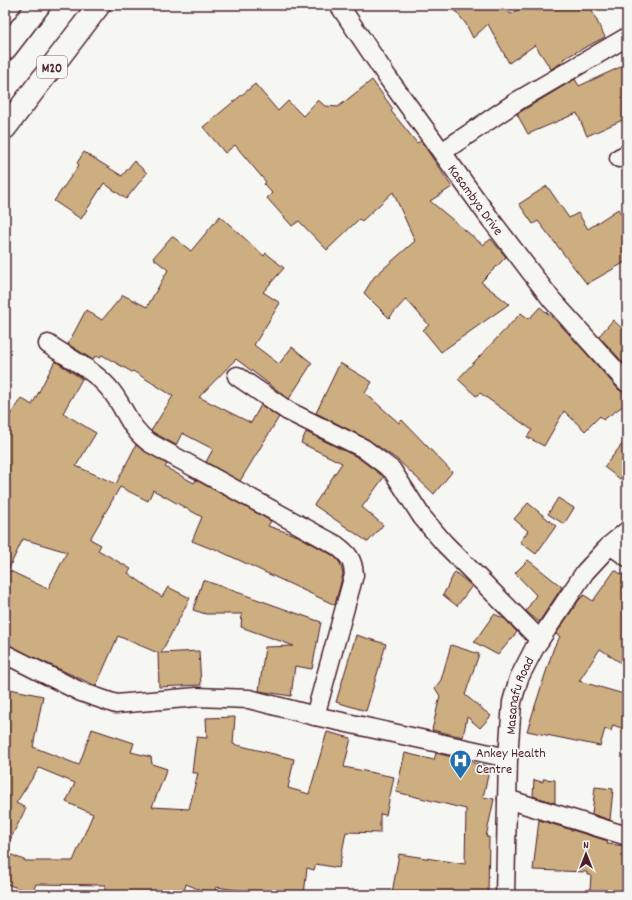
<svg xmlns="http://www.w3.org/2000/svg" width="632" height="900" font-family="Dekko,sans-serif">
  <style>
    .building { fill: #cdae81; stroke: #4a1f2b; fill-rule: evenodd }
    .lines { fill: none; stroke-linecap: round; stroke-linejoin: round }
    .minor-casing { stroke: #4a1f2b; stroke-width: 21 }
    .motorway-casing { stroke: #4a1f2b; stroke-width: 25 }
    .minor { stroke: #f6f6f2; stroke-width: 18 }
    .motorway { stroke: #f6f6f2; stroke-width: 22 }
    .labels { text-anchor: middle; stroke-width: 3.5; stroke-linejoin: round; paint-order: stroke }
    .shield { fill: #f6f6f2; stroke: #7e6067; stroke-width: 1 }
    .shield-label { font-size: 13px; font-weight: bold; fill: #4a1f2b }
    .street-label { font-size: 14px; fill: #4a1f2b; stroke: #f6f6f2 }
    .poi-label { font-size: 14px; fill: #4a1f2b; stroke: #f6f6f2; text-anchor: start }
  </style>
  <rect width="100%" height="100%" fill="#f6f6f2"/>
  <filter id="ink" filterUnits="userSpaceOnUse"><feTurbulence type="fractalNoise" baseFrequency=".025" numOctaves="2"/><feDisplacementMap in="SourceGraphic" scale="8" xChannelSelector="R" yChannelSelector="G"/><feConvolveMatrix kernelMatrix="1 2 1 2 8 2 1 2 1" color-interpolation-filters="sRGB"/></filter>
  <g filter="url(#ink)">
    <g class="building">
      <path d="M451 5H509L504 9 511 14 526 5H589L605 37 563 59 565 61 551 69 535 45 509 63 488 24 473 38 466 24Z"/>
      <path d="M627 64V118L587 136 577 113 528 134 517 114 575 79 579 86Z"/>
      <path d="M372 80 393 109 391 111 417 143 421 141 452 187 430 201 483 245 491 239 506 257 481 282 509 304 441 352 423 330 429 325 406 299 389 318 364 293 374 277 415 241 393 192 362 221 359 219 327 250 299 221 292 226 267 198 272 193 264 184 266 182 235 145 225 153 203 127 255 84 278 111 288 101 303 116 318 100 325 106 338 107Z"/>
      <path d="M84 152 122 176 134 161 147 173 126 199 104 183 81 219 54 201 79 165 77 163Z"/>
      <path d="M547 186 569 218 578 213 588 229 618 209 627 223V261L587 284 538 221 533 224 519 204Z"/>
      <path d="M220 216 264 256 266 253 284 268 263 292 280 303 254 345 279 364 292 347 312 363 289 399 236 359 199 397 251 423 261 405 279 417 240 481 206 462 213 449 182 433 176 445 151 431 173 396 133 371 132 372 102 355 100 358 95 356 93 360 68 344 86 310 102 320 123 295 147 307 168 270 153 258 172 236 191 251Z"/>
      <path d="M540 307 560 324 619 390 627 393V403L603 420 600 416 585 431 564 411 544 446 527 437 532 430 480 393 476 396 458 379 521 313 529 319Z"/>
      <path d="M613 320 627 333V367L599 336Z"/>
      <path d="M55 361 82 379 63 413 96 433 76 466 116 484 136 445 167 464 165 467 194 483 196 480 271 521 268 526 298 536 334 556 340 563 343 574 335 605 213 548 212 549 192 541 202 517 153 490 148 501 120 487 90 539 101 545 98 550 131 569 128 573 162 597 168 587 190 598 161 653 199 651 201 685 159 687 158 653 118 636 96 686 5 644V423L21 398 32 405ZM23 539 67 552 48 589 8 570Z"/>
      <path d="M340 363 372 382 365 393 399 423 402 420 452 472 434 494 398 460 369 440 316 413Z"/>
      <path d="M306 432 357 457 384 477 362 507 383 525 368 542 314 505 342 463 301 443Z"/>
      <path d="M627 438V471L620 479 604 467Z"/>
      <path d="M558 498 574 508 564 524 548 514Z"/>
      <path d="M528 503 556 526 536 554 520 542 528 531 514 519Z"/>
      <path d="M528 560 562 587 539 622 526 611 536 595 515 573Z"/>
      <path d="M615 570 627 578V667L600 649 579 681 627 695V730L613 725 611 731 605 729 600 746 527 731 554 647 560 637 556 634 579 600 584 595 593 601Z"/>
      <path d="M455 572 472 586 457 606 443 595Z"/>
      <path d="M203 580 321 622 312 669 295 666 291 696 259 691 265 647 294 646 241 627 242 614H206L193 610Z"/>
      <path d="M494 614 505 619 517 632 498 655 474 642Z"/>
      <path d="M356 635 386 644 366 711 336 702Z"/>
      <path d="M451 645 479 654 465 695 491 716 480 728 467 717 463 737 432 730 440 696 435 688 441 680Z"/>
      <path d="M5 688 43 696 33 747 79 765 92 729 134 743 131 752 151 757 152 764 167 769 152 807 189 809 198 773H192L195 748 197 737 207 738 206 718 235 717 233 744 294 759 288 788 309 794 327 732 351 738 344 767 394 777 386 815 380 814V833L346 832 339 868 316 864 314 870 307 868 304 895H271L216 887 215 895H213L186 884 183 895H105V885L36 884 32 894 5 883V852L26 861H73L93 814 66 802 75 783 39 768 16 803 26 808 5 850Z"/>
      <path d="M405 753 434 760 436 753 490 767 483 797 494 799 486 837H489L488 895H405L392 893 399 854 465 864 466 809 396 792Z"/>
      <path d="M543 779 555 780V803L533 796 534 780 543 782Z"/>
      <path d="M595 787 613 789 610 820 592 814Z"/>
      <path d="M539 820 608 841 607 844 627 846V894L590 890 591 875H587V872L533 870Z"/>
    </g>
    <g class="lines">
      <defs>
        <g id="minor">
          <path id="s1" d="M339 5 388 78 491 220 552 300 627 383"/>
          <path d="M442 152 519 100 627 37"/>
          <path d="M619 158 627 154"/>
          <path d="M48 344C67 357 92 369 108 387 126 407 127 427 150 443L336 545C348 554 353 559 354 575L315 716"/>
          <path d="M237 376 288 411 363 448 392 470 422 517 444 543 540 640"/>
          <path d="M610 545 627 557"/>
          <path d="M5 654 81 692 116 704 197 697 249 699 315 716 508 758"/>
          <path d="M507 799 627 836"/>
          <path id="s2" d="M505 895 508 758 512 702 519 678 535 647 585 572 610 545 627 531"/>
        </g>
        <g id="motorway">
          <path d="M5 49 39 5"/>
          <path d="M5 128 99 5"/>
        </g>
      </defs>
      <use href="#minor" class="minor-casing"/>
      <use href="#motorway" class="motorway-casing"/>
      <use href="#minor" class="minor"/>
      <use href="#motorway" class="motorway"/>
    </g>
  </g>
  <defs>
    <symbol id="hospital-pin" viewBox="-11 -11 22 30"><path d="M0 17L-7.5 6A9.5 9.5 0 1 1 7.5 6Z" fill="#1f6fb2" stroke="#f6f6f2"/><path d="M-5-5h3v3.5h4V-5h3V5h-3V1.5h-4V5h-3Z" fill="#fff"/></symbol>
  </defs>
  <g fill-rule="evenodd">
    <use href="#hospital-pin" x="448" y="748" width="25" height="34"/>
  </g>
  <g class="labels">
    <rect class="shield" x="37" y="56" width="30" height="22" rx="3"/>
    <g class="shield-label">
      <text x="52" y="72">M20</text>
    </g>
    <g class="street-label">
      <text dy="5" stroke="none"><textPath href="#s1" startOffset="238">Kasambya Drive</textPath></text>
      <text dy="5" stroke="none"><textPath href="#s2" startOffset="201">Masanafu Road</textPath></text>
    </g>
    <g class="poi-label">
      <text x="476" y="757">Ankey Health<tspan x="476" dy="16">Centre</tspan></text>
    </g>
  </g>
  <rect width="632" height="900" fill="none" stroke="#f6f6f2" stroke-width="20"/>
  <rect x="10" y="10" width="612" height="880" fill="none" stroke="#4a1f2b" stroke-width="1.5" filter="url(#ink)"/>
  <g transform="translate(586 854)" stroke="#f6f6f2" stroke-width="3" paint-order="stroke">
  <path d="M0-3L7 15L0 10L-7 15Z" fill="#4a1f2b"/>
  <text y="-6" font-size="11" font-weight="bold" text-anchor="middle" fill="#4a1f2b">N</text>
  </g>
</svg>
